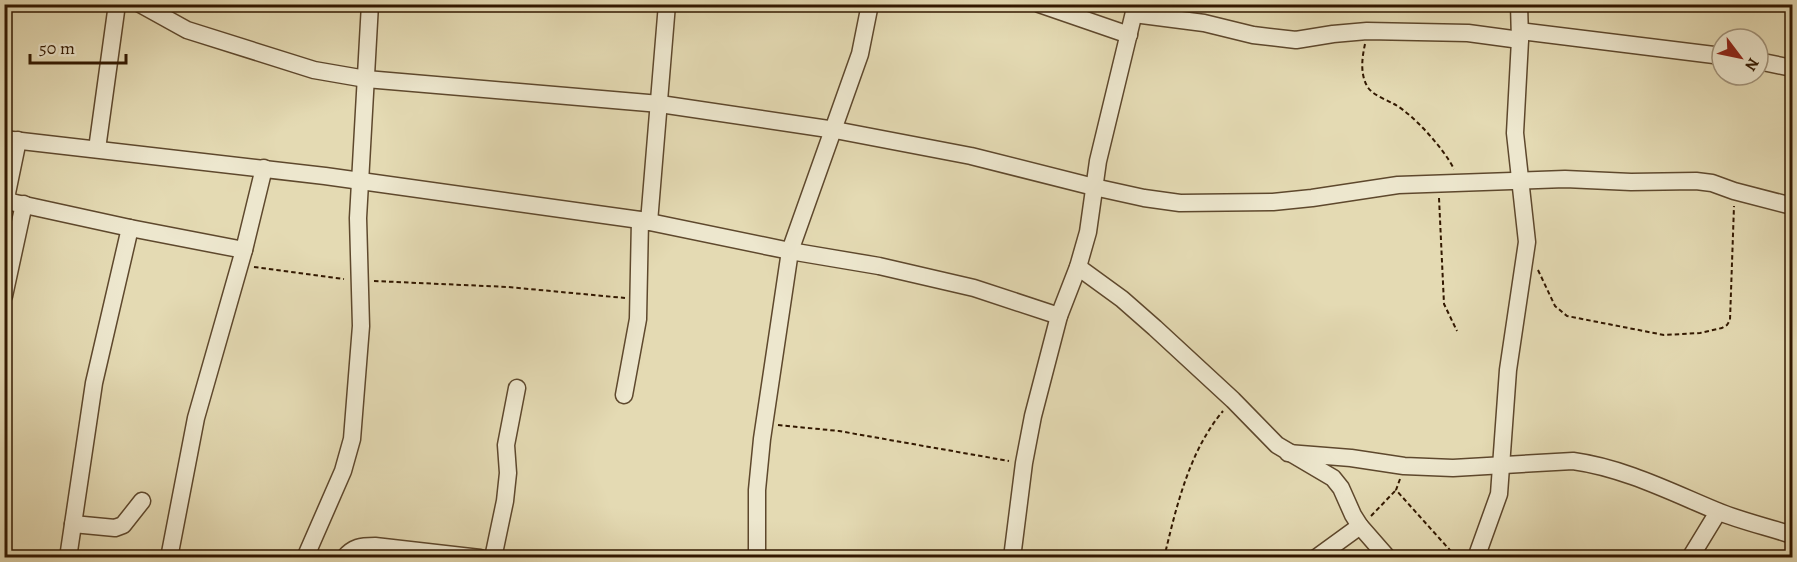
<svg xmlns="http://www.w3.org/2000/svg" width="1797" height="562" font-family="Alegreya,serif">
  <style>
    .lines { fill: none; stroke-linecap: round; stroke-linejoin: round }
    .minor-casing { stroke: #5e482d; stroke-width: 19 }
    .path { stroke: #321800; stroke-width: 2; stroke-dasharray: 4.5 3; stroke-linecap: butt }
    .minor { stroke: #ede7ce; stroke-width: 16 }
  </style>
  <rect width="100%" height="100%" fill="#e4dab3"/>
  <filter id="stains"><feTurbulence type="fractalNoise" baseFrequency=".00333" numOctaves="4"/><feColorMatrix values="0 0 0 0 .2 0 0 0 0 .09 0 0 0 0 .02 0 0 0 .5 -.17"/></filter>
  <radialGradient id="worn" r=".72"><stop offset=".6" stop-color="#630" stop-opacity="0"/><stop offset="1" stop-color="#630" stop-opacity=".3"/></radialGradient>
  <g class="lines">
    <defs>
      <g id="minor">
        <path d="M140 4 187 30 314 70 366 79 660 104 835 130 971 156 1094 187 1144 198 1180 203 1273 202 1312 198 1398 185 1565 179 1631 182 1696 181 1712 183 1734 191 1792 206"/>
        <path d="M1039 4 1129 35"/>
        <path d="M1134 14 1204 23 1253 35 1296 40 1333 34 1367 31 1468 33 1520 40"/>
        <path d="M1520 31 1722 56"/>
        <path d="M1758 61 1792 68"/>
        <path d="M4 139 325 176 640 220 790 251 879 266 974 288 1059 316"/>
        <path d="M18 140 7 193 8 200 11 202 130 228 244 250"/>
        <path d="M97 149 117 4"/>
        <path d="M649 222 667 4"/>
        <path d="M1078 267 1122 299 1155 328 1233 400 1277 445 1333 478 1341 488 1353 515 1360 526 1388 558"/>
        <path d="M4 296 24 204"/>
        <path d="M624 395 638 319 640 220"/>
        <path d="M1288 453 1351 458 1404 466 1453 468 1573 461C1624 468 1671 492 1717 511 1741 521 1768 527 1792 535"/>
        <path d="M73 524 115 528 123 525 142 501"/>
        <path d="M68 558 94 383 130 228"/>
        <path d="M169 558 196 418 244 250 264 168"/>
        <path d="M305 558 343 471 352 439 361 326 358 218 370 4"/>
        <path d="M344 558C353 547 361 546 375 546L480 558"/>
        <path d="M493 558 505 501 508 473 506 445 517 388"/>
        <path d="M757 558V490L762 439 790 251 860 54 870 4"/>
        <path d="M1012 558 1024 463 1033 416 1059 316 1078 267 1088 232 1098 161 1136 4"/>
        <path d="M1316 558 1360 526"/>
        <path d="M1476 558 1499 494 1508 370 1527 242 1515 133 1520 40 1519 4"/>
        <path d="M1690 558 1718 512"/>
      </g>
    </defs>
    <use href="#minor" class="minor-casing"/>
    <g class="path">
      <path d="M1365 44C1362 58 1360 73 1367 86 1372 95 1385 99 1394 104 1414 115 1444 149 1454 169"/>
      <path d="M1439 198 1444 304 1457 331"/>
      <path d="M254 267 344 279"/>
      <path d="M1538 270 1555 306 1567 316 1664 335 1700 333 1722 328 1727 325 1730 320 1734 206"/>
      <path d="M374 281 508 287 625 298"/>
      <path d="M778 425 839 431 1009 461"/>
      <path d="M1400 479 1396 490 1457 558"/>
      <path d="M1371 516 1396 490"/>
      <path d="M1164 558C1176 508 1189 451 1223 411"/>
    </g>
    <use href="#minor" class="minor"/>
  </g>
  <rect width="1797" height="562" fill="none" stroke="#e4dab3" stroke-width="24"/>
  <rect x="6" y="6" width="1785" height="550" fill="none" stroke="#321800" stroke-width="3"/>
  <rect x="12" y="12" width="1773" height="538" fill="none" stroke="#321800" stroke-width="1.5"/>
  <g transform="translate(1740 57) rotate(122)"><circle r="28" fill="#ede7ce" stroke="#a2947c" stroke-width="1.5"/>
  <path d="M0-4.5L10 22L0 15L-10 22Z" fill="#8f2418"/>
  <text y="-9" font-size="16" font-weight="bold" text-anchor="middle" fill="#321800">N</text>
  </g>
  <path d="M30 54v9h96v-9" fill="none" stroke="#321800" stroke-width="3"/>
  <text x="39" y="54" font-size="18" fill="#321800" stroke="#ede7ce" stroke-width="4.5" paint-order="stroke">50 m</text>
  <rect width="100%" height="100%" filter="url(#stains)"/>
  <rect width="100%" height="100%" fill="url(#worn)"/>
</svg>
